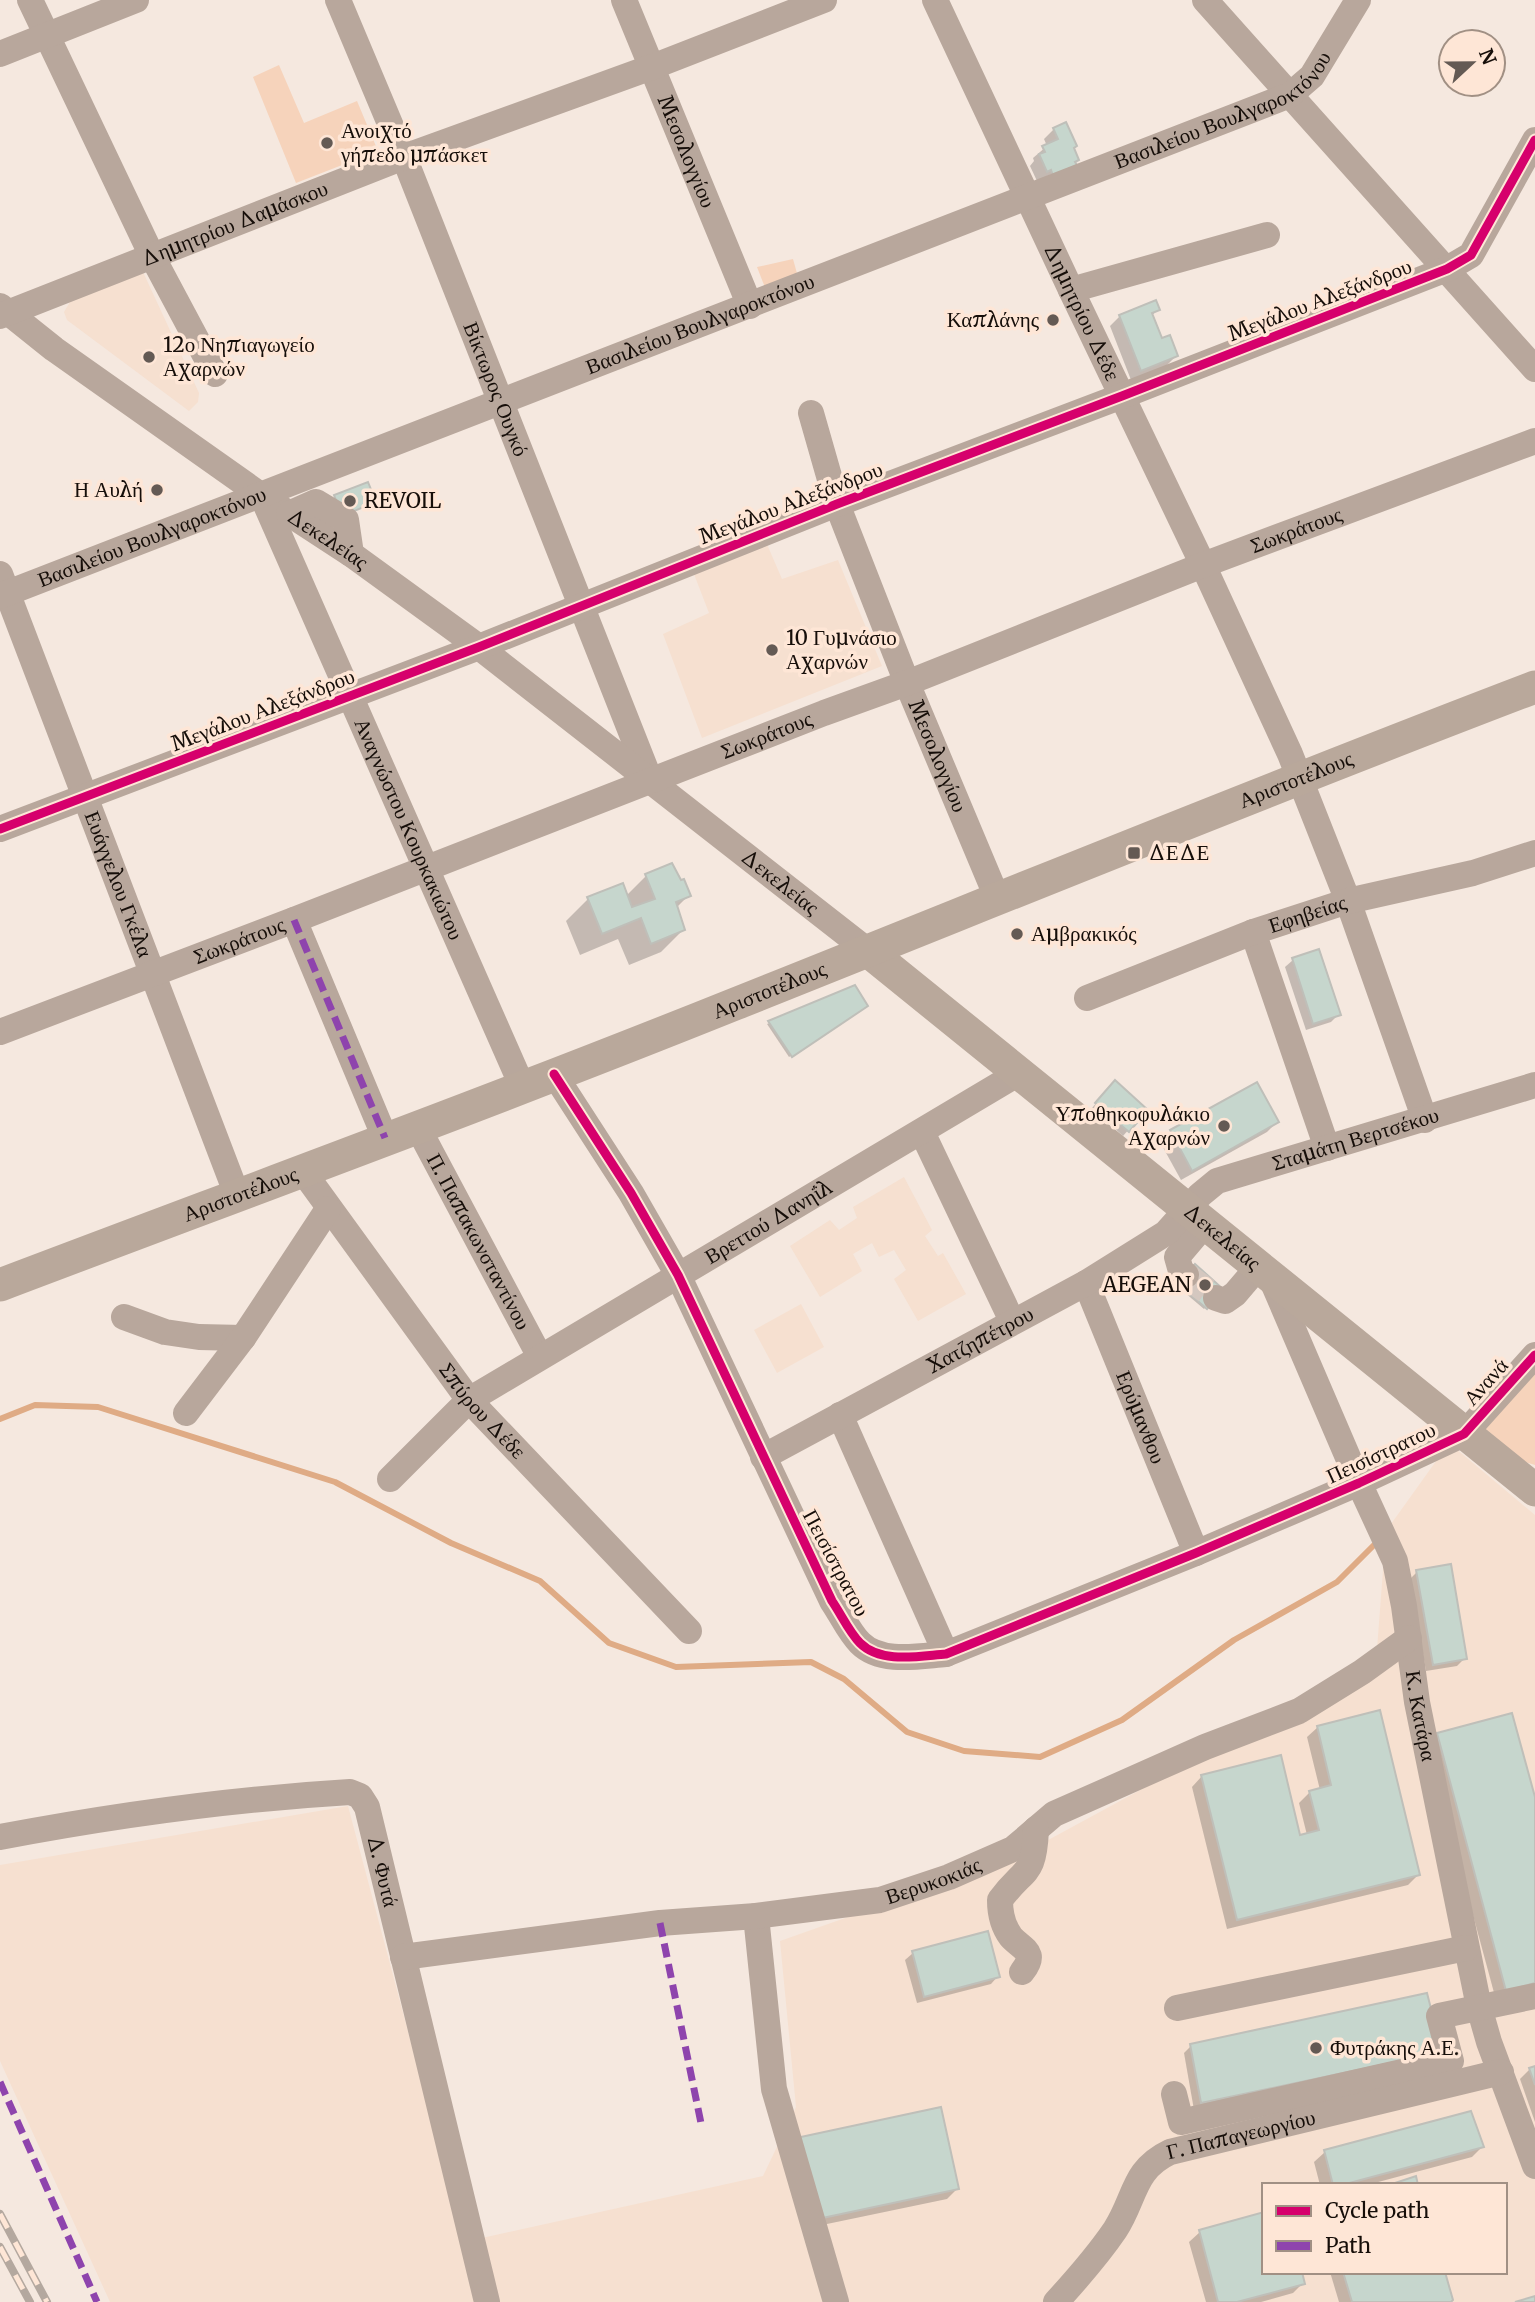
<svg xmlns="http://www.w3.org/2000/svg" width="1535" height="2302" font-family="Merriweather,serif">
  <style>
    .built { fill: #f6e0d0; fill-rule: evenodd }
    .green { fill: #f6d3bb }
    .shadow { fill: #0003 }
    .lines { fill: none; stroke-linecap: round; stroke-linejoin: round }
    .stream { stroke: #dfab85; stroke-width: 6 }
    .building { fill: #c6d6cd; stroke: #bfbfb9; stroke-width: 2 }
    .minor-tunnel { stroke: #d4c7bf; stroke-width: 26; stroke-dasharray: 26 13; stroke-linecap: butt }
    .minor { stroke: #b8a79c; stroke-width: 26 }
    .major { stroke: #b9a89b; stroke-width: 33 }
    .rail-casing { stroke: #b4a89f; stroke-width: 8 }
    .rail { stroke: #fee6d6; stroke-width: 5; stroke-dasharray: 16; stroke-linecap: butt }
    .quiet { stroke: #8e44ad; stroke-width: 7; stroke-dasharray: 14 7; stroke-linecap: butt }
    .cycleway-casing { stroke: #fee6d6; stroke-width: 13 }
    .cycleway { stroke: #d6006c; stroke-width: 9 }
    .poi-dot { fill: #645a54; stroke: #fee6d6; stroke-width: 2.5 }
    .labels { text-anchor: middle; stroke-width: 7; stroke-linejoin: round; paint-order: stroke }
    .street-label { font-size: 21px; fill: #160e09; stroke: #fee6d6 }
    .poi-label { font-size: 21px; fill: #160e09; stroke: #fee6d6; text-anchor: start }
  </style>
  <rect width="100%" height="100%" fill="#f5e8df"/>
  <g class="built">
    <path d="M143 272 199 393 198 402 189 411 67 320 64 312 73 297Z"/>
    <path d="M766 542 782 579 838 560 882 666 702 738 663 634 709 613 692 569Z"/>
    <path d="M904 1177 932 1230 925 1236 938 1256 943 1253 966 1294 918 1321 894 1279 906 1270 894 1250 879 1257 872 1243 853 1254 862 1271 820 1297 790 1246 830 1220 839 1230 857 1218 853 1207Z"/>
    <path d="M801 1304 824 1347 777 1373 754 1330Z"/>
    <path d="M1449 1443 1535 1515V2302H110L0 2061V1865L348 1806 464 2242 763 2176 796 2107 780 1941 1015 1858 1376 1662 1386 1531ZM1264 2185H1505V2272H1264Z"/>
  </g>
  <g class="green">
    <path d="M279 65 304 123 357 101 378 151 296 183 253 77Z"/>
    <path d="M793 259 798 277 766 290 757 267Z"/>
    <path d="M1535 1370V1465L1525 1462 1479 1429Z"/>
  </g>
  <g class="shadow">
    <path d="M1054 129 1072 148 1074 163 1037 181 1030 166 1034 161 1033 158 1047 146 1044 139Z"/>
    <path d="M1158 310 1151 316 1161 340 1176 356 1166 366 1131 380 1110 326 1120 316Z"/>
    <path d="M646 876 689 895 676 908 683 930 661 952 629 965 618 939 580 955 566 921 588 899 626 896Z"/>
    <path d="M1293 960 1339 1014 1331 1022 1306 1030 1285 967Z"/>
    <path d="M854 988 864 1007 789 1057 767 1024Z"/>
    <path d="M1110 1087 1146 1110 1123 1136 1092 1108Z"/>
    <path d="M1277 1122 1267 1132 1181 1180 1160 1142 1171 1131Z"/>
    <path d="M1195 1267 1221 1289 1204 1309 1177 1286Z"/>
    <path d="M1417 1572 1465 1658 1457 1666 1426 1671 1410 1579Z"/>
    <path d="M1318 1727 1418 1875 1408 1885 1227 1929 1192 1787 1202 1776 1299 1837 1307 1835 1299 1803 1310 1792 1320 1790 1307 1737Z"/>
    <path d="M1438 1734 1535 1803V1990L1496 2000 1427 1745Z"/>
    <path d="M913 1953 998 1976 991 1984 917 2003 905 1960Z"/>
    <path d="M1191 2046 1440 2051 1194 2110 1184 2053Z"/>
    <path d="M1535 2067V2122L1520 2079 1530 2069Z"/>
    <path d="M940 2109 957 2189 947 2199 803 2229Z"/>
    <path d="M1482 2147 1472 2157 1367 2185H1320L1314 2162 1325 2152Z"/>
    <path d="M1200 2232 1264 2272 1303 2283 1293 2293 1261 2302H1206L1189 2242Z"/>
    <path d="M1330 2272H1443L1449 2302H1339Z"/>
  </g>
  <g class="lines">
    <path class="stream" d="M0 1419 35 1405 98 1407 335 1482 451 1543 540 1581 609 1643 676 1667 811 1662 844 1679 907 1732 964 1751 1040 1757 1122 1720 1234 1640 1337 1582 1375 1544"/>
  </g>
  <g class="building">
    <path d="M1066 122 1077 146 1074 148 1079 160 1075 162 1077 165 1053 176 1051 170 1047 172 1039 154 1045 152 1042 146 1058 139 1053 128Z"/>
    <path d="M1156 300 1160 310 1152 313 1162 338 1170 335 1178 356 1141 371 1119 315Z"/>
    <path d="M368 482 376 502 342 516 334 495Z"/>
    <path d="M672 863 681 880 684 879 691 896 676 902 685 930 651 944 641 918 602 934 587 897 623 883 632 907 655 899 645 874Z"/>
    <path d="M1319 949 1341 1015 1313 1024 1292 958Z"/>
    <path d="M855 985 868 1006 792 1057 768 1021Z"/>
    <path d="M1115 1080 1148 1110 1129 1132 1095 1103Z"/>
    <path d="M1257 1082 1279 1122 1192 1171 1170 1130Z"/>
    <path d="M1195 1264 1223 1289 1207 1309 1178 1284Z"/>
    <path d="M1451 1564 1467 1659 1433 1665 1416 1570Z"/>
    <path d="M1380 1710 1420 1875 1237 1920 1201 1775 1281 1755 1300 1835 1319 1830 1309 1791 1331 1785 1317 1726Z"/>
    <path d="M1512 1713 1535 1797V1983L1506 1991 1437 1733Z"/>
    <path d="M988 1931 1000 1977 924 1997 912 1951Z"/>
    <path d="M1427 1993 1442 2052 1201 2103 1190 2044Z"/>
    <path d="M1535 2066V2085L1529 2068Z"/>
    <path d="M941 2107 959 2189 813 2220 796 2138Z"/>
    <path d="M1471 2111 1484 2147 1342 2185H1333L1324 2150Z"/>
    <path d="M1416 2176 1418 2185H1389Z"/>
    <path d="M1264 2212V2272H1302L1305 2284 1237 2302H1218L1199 2230Z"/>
    <path d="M1343 2272H1445L1453 2300 1451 2302H1352Z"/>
    <path d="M1535 2296V2302H1515Z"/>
  </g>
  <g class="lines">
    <path class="minor-tunnel" d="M1186 1275 1216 1298"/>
    <g class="minor">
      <path d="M30 0 152 256 215 374"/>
      <path id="s1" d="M338 0 404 157 650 780"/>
      <path id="s2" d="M624 0 750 306"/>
      <path id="s3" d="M935 0 1071 290 1203 565 1290 754 1348 901 1425 1120"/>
      <path d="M1205 0 1535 369"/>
      <path d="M0 54 136 0"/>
      <path d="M1071 290 1267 235"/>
      <path id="s4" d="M0 306 54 349 262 496 351 554 479 647 868 951"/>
      <path id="s5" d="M0 316 404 157 652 67 824 0"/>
      <path id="s6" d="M811 413 837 504 907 683 998 900"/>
      <path id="s7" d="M262 496 522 1086"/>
      <path d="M289 514 316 502 346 520 351 554"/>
      <path id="s8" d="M0 574 237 1195"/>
      <path id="s9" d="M0 596 1290 95 1312 76 1358 0"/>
      <path d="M0 829 479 647 837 504 1122 396 1447 269 1471 255 1535 140"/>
      <path d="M294 920 385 1138"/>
      <path d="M1253 932 1327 1148"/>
      <path id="s10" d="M1087 998 1253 932 1348 901 1473 873 1535 853"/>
      <path id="s11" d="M0 1032 294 920 824 713 907 683 1203 565 1535 441"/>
      <path d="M554 1074 631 1193 678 1275 832 1601C841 1614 849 1632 860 1643 881 1664 919 1656 946 1654L1196 1553 1359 1483 1464 1434 1535 1355"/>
      <path id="s12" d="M417 1126 540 1357"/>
      <path d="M922 1132 1012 1321"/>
      <path id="s13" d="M302 1170 469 1400 689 1631"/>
      <path d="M1186 1275 1181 1271 1177 1257 1205 1224"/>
      <path id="s14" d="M1271 1278 1359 1483 1395 1561 1404 1606 1417 1702 1479 2007 1489 2042 1535 2166"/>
      <path id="s15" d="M1086 1283 1196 1553"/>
      <path d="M1216 1298 1225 1301 1235 1294 1258 1267"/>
      <path d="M124 1317 165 1332 199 1337 243 1338"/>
      <path d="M186 1413 243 1338 328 1209"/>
      <path d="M840 1415 946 1654"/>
      <path id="s16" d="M763 1457 1086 1283 1166 1233 1200 1195 1217 1181 1535 1085"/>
      <path id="s17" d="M390 1479 469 1400 1019 1073"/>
      <path id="s18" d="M0 1837C116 1815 232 1799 350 1792L360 1796 367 1807 487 2302"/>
      <path d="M756 1916 774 2089 836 2302"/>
      <path id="s19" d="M403 1957 660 1923 756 1916 880 1900 949 1877 1013 1849 1054 1814 1205 1747 1299 1711 1362 1672 1409 1638"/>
      <path d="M1022 1972C1038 1952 1023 1950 1011 1937 1002 1925 1000 1913 1000 1900 1025 1866 1034 1878 1036 1829"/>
      <path d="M1177 2008 1466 1948"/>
      <path d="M1174 2094 1181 2122 1451 2061 1439 2016 1535 1996"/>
      <path id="s20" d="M1056 2302C1077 2279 1098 2255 1115 2230 1136 2198 1132 2170 1170 2152L1501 2072"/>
    </g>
    <g class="major">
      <path id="s21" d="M868 951 1535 1490"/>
      <path id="s22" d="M0 1285C245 1192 491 1102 735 1004 1001 898 1267 789 1535 687"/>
    </g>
    <defs>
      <g id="rail">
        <path d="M0 2214 47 2302"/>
        <path d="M0 2247 30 2302"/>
      </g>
    </defs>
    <use href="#rail" class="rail-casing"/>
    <use href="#rail" class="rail"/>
    <g class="quiet">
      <path d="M294 920 385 1138"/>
      <path d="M660 1923 702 2128"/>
      <path d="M0 2082 97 2302"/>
    </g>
    <defs>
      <g id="cycleway">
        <path d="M0 829 479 647 837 504 1122 396 1447 269 1471 255 1535 140"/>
        <path d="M554 1074 631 1193 678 1275 832 1601C841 1614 849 1632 860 1643 881 1664 919 1656 946 1654L1196 1553 1359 1483 1464 1434 1535 1355"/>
      </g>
    </defs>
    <use href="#cycleway" class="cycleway-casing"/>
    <use href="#cycleway" class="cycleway"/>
  </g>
  <g class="poi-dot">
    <circle cx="327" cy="143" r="7"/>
    <circle cx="1053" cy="320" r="7"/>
    <circle cx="149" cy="357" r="7"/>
    <circle cx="157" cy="490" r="7"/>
    <circle cx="350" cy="501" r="7"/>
    <circle cx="772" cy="650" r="7"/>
    <rect x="1127" y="846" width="14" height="14" rx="3.5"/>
    <circle cx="1017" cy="934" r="7"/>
    <circle cx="1224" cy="1126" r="7"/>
    <circle cx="1205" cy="1285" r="7"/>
    <circle cx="1316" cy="2048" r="7"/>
  </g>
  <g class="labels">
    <g class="street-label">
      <text dy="7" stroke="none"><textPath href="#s9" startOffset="1318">Βασιλείου Βουλγαροκτόνου</textPath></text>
      <text dy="7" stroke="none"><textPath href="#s2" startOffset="164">Μεσολογγίου</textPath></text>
      <text dy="7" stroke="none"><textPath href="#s5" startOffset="252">Δημητρίου Δαμάσκου</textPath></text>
      <text transform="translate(1320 300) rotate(-21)" y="7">Μεγάλου Αλεξάνδρου</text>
      <text dy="7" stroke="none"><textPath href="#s3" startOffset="345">Δημητρίου Δέδε</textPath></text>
      <text dy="7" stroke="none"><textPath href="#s9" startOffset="751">Βασιλείου Βουλγαροκτόνου</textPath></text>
      <text dy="7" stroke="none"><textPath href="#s1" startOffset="420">Βίκτωρος Ουγκό</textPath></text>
      <text transform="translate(791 503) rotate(-21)" y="7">Μεγάλου Αλεξάνδρου</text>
      <text dy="7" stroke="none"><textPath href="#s11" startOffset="1390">Σωκράτους</textPath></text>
      <text dy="7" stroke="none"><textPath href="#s9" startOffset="163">Βασιλείου Βουλγαροκτόνου</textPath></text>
      <text dy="7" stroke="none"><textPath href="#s4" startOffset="402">Δεκελείας</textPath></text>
      <text transform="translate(263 710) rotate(-21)" y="7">Μεγάλου Αλεξάνδρου</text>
      <text dy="7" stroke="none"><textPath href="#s11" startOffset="822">Σωκράτους</textPath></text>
      <text dy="7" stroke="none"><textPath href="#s6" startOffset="366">Μεσολογγίου</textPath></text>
      <text dy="7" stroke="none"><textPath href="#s22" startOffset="1391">Αριστοτέλους</textPath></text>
      <text dy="7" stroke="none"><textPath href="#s7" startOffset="364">Αναγνώστου Κουρκακιώτου</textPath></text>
      <text dy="7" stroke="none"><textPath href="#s4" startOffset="970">Δεκελείας</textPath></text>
      <text dy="7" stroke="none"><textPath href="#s8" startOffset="332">Ευάγγελου Γκέλα</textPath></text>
      <text dy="7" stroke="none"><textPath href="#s10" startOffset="236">Εφηβείας</textPath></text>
      <text dy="7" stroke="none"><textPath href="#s11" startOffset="256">Σωκράτους</textPath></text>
      <text dy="7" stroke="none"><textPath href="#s22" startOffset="824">Αριστοτέλους</textPath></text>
      <text dy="7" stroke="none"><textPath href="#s16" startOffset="679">Σταμάτη Βερτσέκου</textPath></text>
      <text dy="7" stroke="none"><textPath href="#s22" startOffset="257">Αριστοτέλους</textPath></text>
      <text dy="7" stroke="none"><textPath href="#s17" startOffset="460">Βρεττού Δανηΐλ</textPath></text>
      <text dy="7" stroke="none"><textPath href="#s21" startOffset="455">Δεκελείας</textPath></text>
      <text dy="7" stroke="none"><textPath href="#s12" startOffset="131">Π. Παπακωνσταντίνου</textPath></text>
      <text dy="7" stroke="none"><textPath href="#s16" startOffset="247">Χατζηπέτρου</textPath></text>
      <text transform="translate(1486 1382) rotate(-48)" y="7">Ανανά</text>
      <text dy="7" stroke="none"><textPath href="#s13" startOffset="301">Σπύρου Δέδε</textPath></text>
      <text dy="7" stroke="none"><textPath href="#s15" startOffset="145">Ερύμανθου</textPath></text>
      <text transform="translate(1381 1453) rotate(-25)" y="7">Πεισίστρατου</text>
      <text transform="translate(836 1563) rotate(62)" y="7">Πεισίστρατου</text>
      <text dy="7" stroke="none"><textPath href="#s14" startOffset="466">Κ. Κατάρα</textPath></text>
      <text dy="7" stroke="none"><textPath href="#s18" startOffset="443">Δ. Φυτά</textPath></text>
      <text dy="7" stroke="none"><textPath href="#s19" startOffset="537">Βερυκοκιάς</textPath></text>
      <text dy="7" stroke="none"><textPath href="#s20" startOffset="264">Γ. Παπαγεωργίου</textPath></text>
    </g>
    <g class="poi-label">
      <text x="341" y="138">Ανοιχτό<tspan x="341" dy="24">γήπεδο μπάσκετ</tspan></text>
      <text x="1039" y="327" text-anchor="end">Καπλάνης</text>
      <text x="163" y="352">12ο Νηπιαγωγείο<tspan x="163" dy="24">Αχαρνών</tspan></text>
      <text x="143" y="497" text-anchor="end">Η Αυλή</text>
      <text x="364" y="508">REVOIL</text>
      <text x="786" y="645">10 Γυμνάσιο<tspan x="786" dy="24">Αχαρνών</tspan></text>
      <text x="1148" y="860">ΔΕΔΕ</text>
      <text x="1031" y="941">Αμβρακικός</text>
      <text x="1210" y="1121" text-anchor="end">Υποθηκοφυλάκιο<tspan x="1210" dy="24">Αχαρνών</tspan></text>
      <text x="1191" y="1292" text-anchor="end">AEGEAN</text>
      <text x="1330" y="2055">Φυτράκης Α.Ε.</text>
    </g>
  </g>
  <rect x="1262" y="2183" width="245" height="91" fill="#fee6d6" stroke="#a19084" stroke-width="2"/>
  <rect x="1276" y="2206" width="35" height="10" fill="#d6006c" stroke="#a19084" stroke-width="2"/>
  <text x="1325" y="2218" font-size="21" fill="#160e09">Cycle path</text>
  <rect x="1276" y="2241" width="35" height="10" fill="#8e44ad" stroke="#a19084" stroke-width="2"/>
  <text x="1325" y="2253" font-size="21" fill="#160e09">Path</text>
  <g transform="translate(1472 63) rotate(68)"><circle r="33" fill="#fee6d6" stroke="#a19084" stroke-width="2"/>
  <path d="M0-5L12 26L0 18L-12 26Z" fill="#645a54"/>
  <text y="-10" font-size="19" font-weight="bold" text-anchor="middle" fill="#160e09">N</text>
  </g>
</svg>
